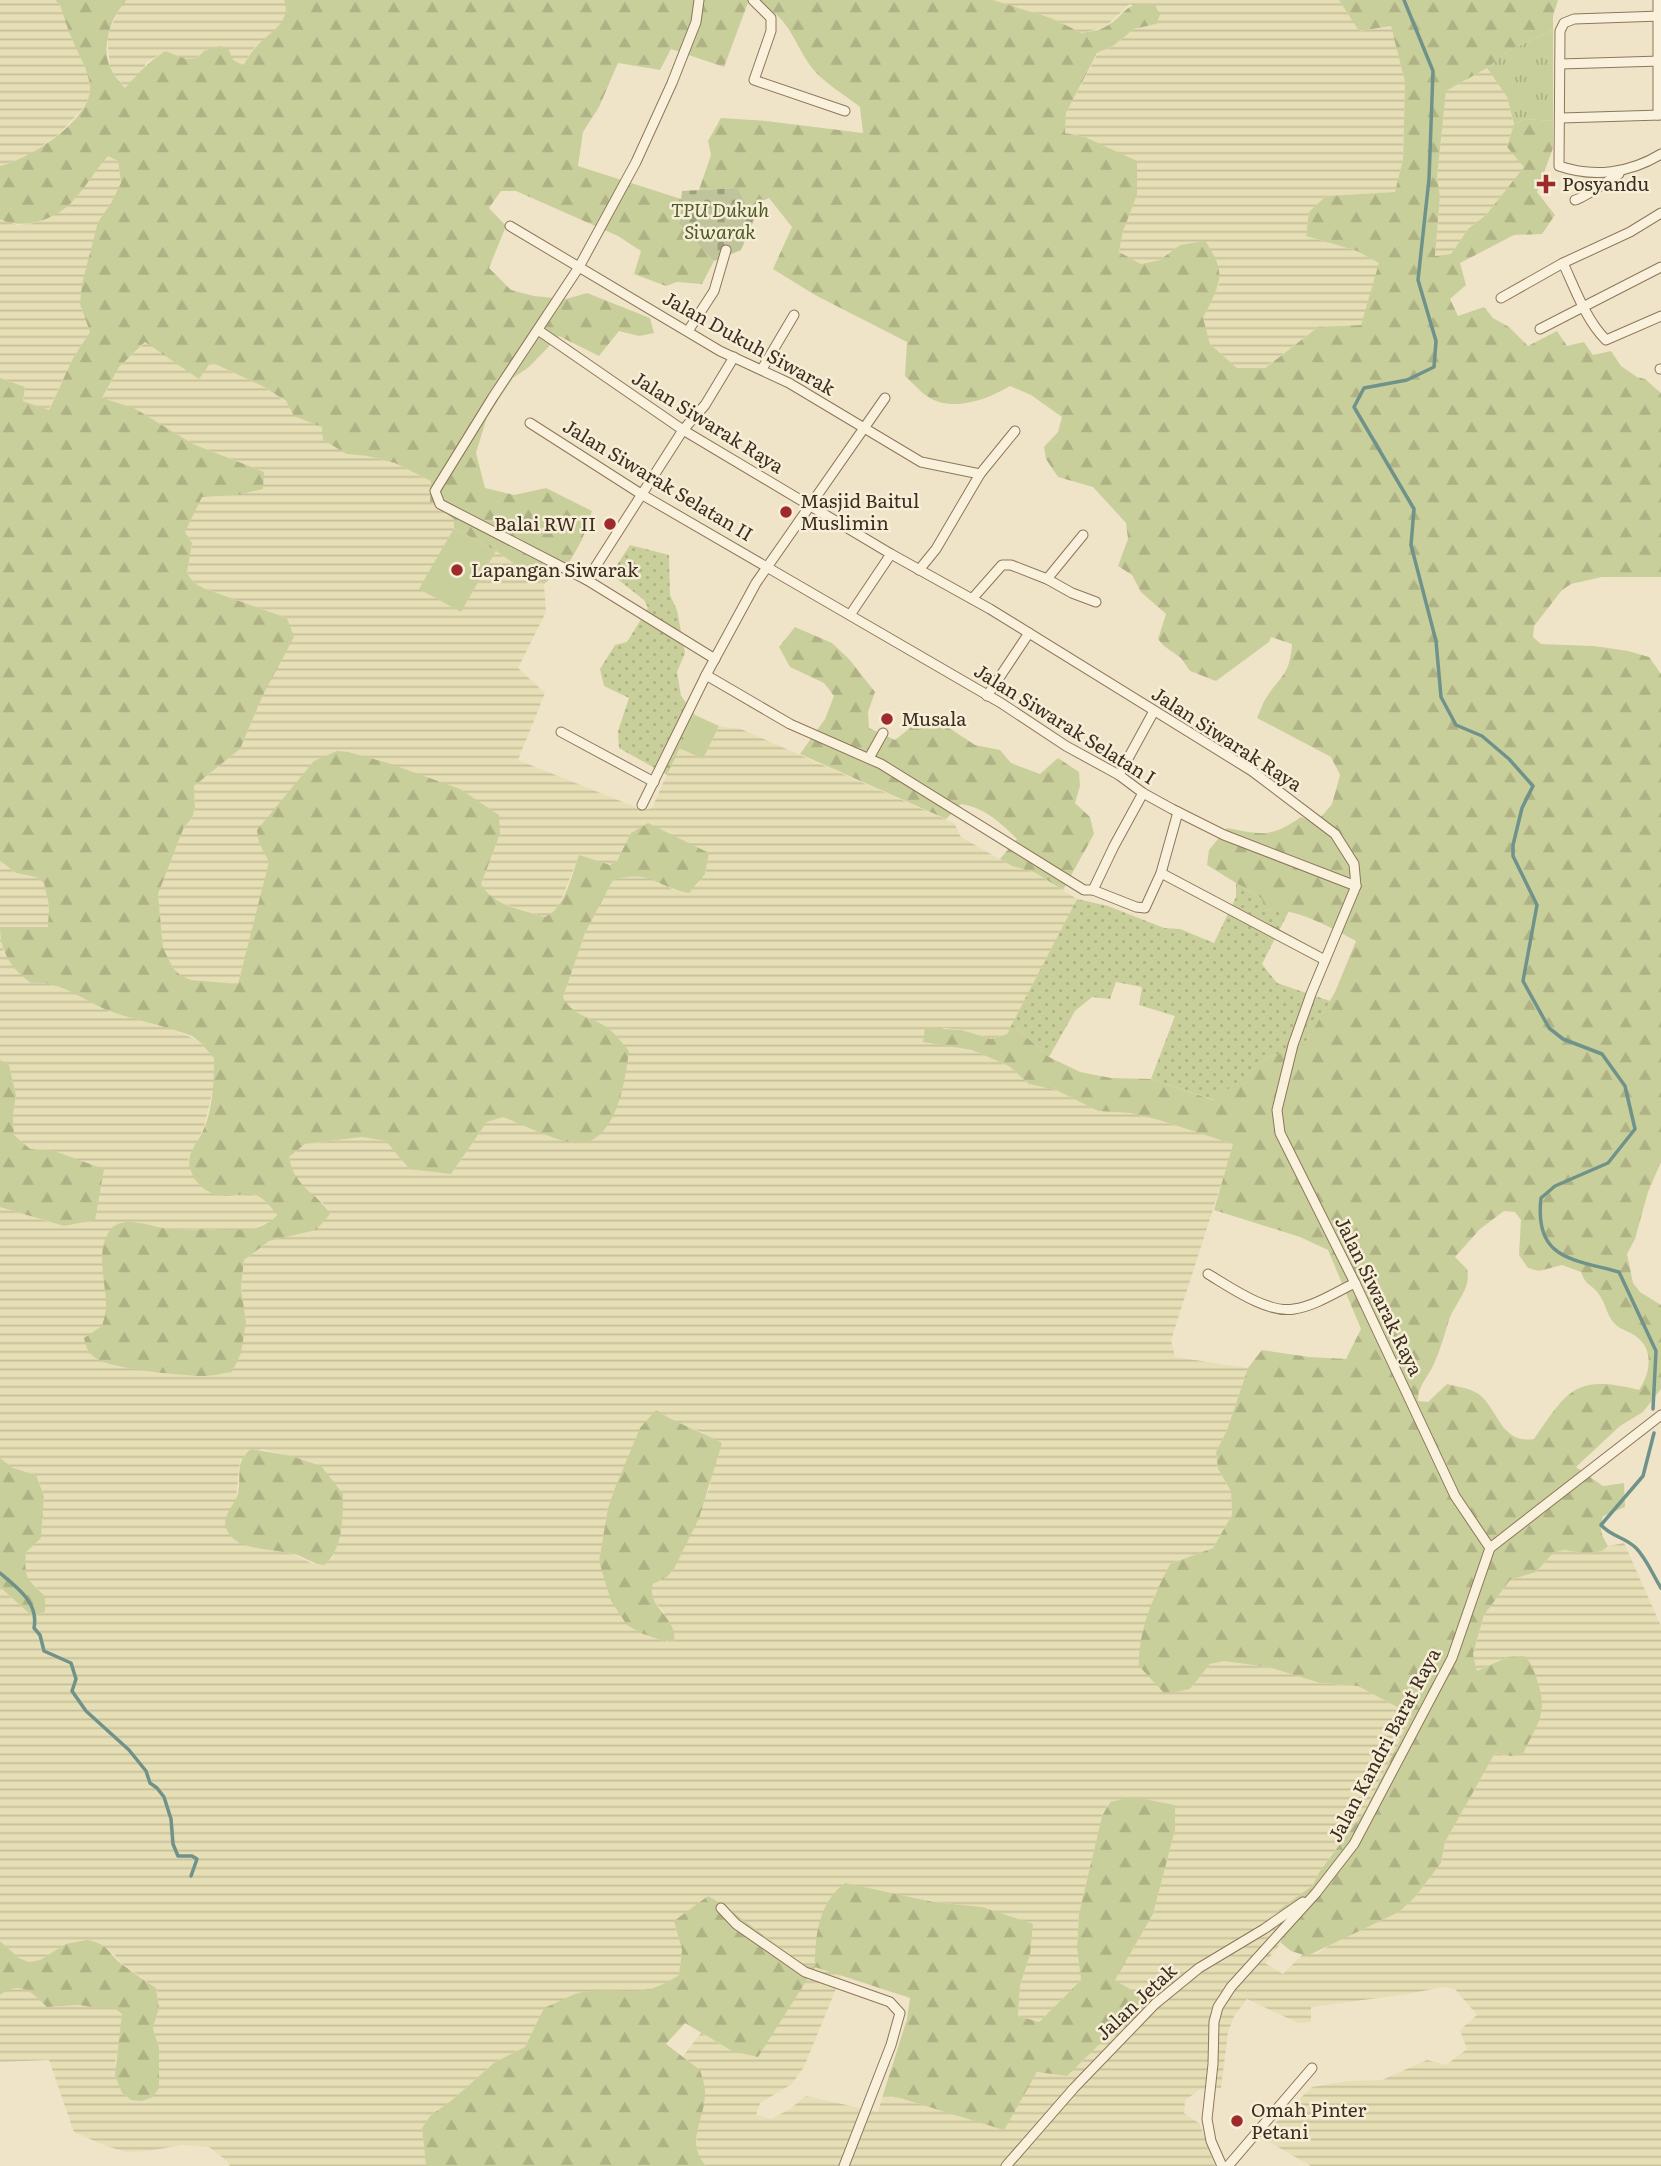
<svg xmlns="http://www.w3.org/2000/svg" width="1661" height="2166" font-family="Literata,serif">
  <style>
    .farmland { fill: url(#farmland-rules); fill-rule: evenodd }
    .grass { fill: url(#grass-tufts) }
    .forest { fill: url(#forest-firs); fill-rule: evenodd }
    .cemetery { fill: url(#cemetery-stones) }
    .garden { fill: url(#garden-dots) }
    .pitch { fill: #c9cf9b }
    .lines { fill: none; stroke-linecap: round; stroke-linejoin: round }
    .stream { stroke: #6f938a; stroke-width: 3.5 }
    .minor-casing { stroke: #8d765c; stroke-width: 11 }
    .minor { stroke: #faf1dc; stroke-width: 9 }
    .poi-dot { fill: #9e2a2b; stroke: #f7eed8; stroke-width: 2.5 }
    .labels { text-anchor: middle; stroke-width: 5; stroke-linejoin: round; paint-order: stroke }
    .poi-label { font-size: 19px; fill: #3d2e20; stroke: #f7eed8; text-anchor: start }
    .park-label { font-size: 19px; font-style: italic; fill: #4d5a26; stroke: #f7eed8 }
    .street-label { font-size: 19px; fill: #3d2e20; stroke: #f7eed8 }
  </style>
  <defs>
    <pattern id="farmland-rules" width="6" height="5" patternUnits="userSpaceOnUse" patternTransform="scale(1.75)"><rect width="6" height="5" fill="#e6deb5"/><path d="M0 2.5h6" fill="none" stroke="#c6bf9b"/></pattern>
    <pattern id="grass-tufts" width="24" height="20" patternUnits="userSpaceOnUse" patternTransform="scale(1.75)"><rect width="24" height="20" fill="#c9cf9b"/><path d="M3 7l-1-3M5 7V3M7 7l1-3M15 17l-1-3M17 17v-4M19 17l1-3" fill="none" stroke="#aeb285"/></pattern>
    <pattern id="forest-firs" width="22" height="20" patternUnits="userSpaceOnUse" patternTransform="scale(1.75)"><rect width="22" height="20" fill="#c9cf9b"/><path d="M5 1l3.5 6h-7zM16 11l3.5 6h-7z" fill="#aeb285"/></pattern>
    <pattern id="cemetery-stones" width="16" height="16" patternUnits="userSpaceOnUse" patternTransform="scale(1.75)"><rect width="16" height="16" fill="#bfc49a"/><path d="M2 7V4a2 2 0 0 1 4 0v3zM10 15v-3a2 2 0 0 1 4 0v3z" fill="#9ca07d"/></pattern>
    <pattern id="garden-dots" width="8" height="8" patternUnits="userSpaceOnUse" patternTransform="scale(1.75)"><rect width="8" height="8" fill="#c9cf9b"/><path d="M2 2h.1M6 6h.1" fill="none" stroke="#aeb285" stroke-width="1.8" stroke-linecap="round"/></pattern>
  </defs>
  <rect width="100%" height="100%" fill="#f0e4c8"/>
  <g class="farmland">
    <path d="M0 0H55L60 5 88 75 90 87 89 97 85 106 59 134 24 158 0 166Z"/>
    <path d="M127 0H284L287 7 285 17 280 26 254 48 243 65 204 51 197 58 186 59 165 51 147 62 141 72 125 88 110 69 107 36 120 7Z"/>
    <path d="M993 0H1339L1360 31 1391 26 1405 82 1403 159 1395 192 1326 196 1309 212 1306 236 1357 251 1380 263 1362 325 1318 327 1264 368H1237L1210 344 1203 318 1220 282 1180 245 1160 260 1141 264 1119 252 1123 231 1137 195 1085 137 1065 133 1066 113 1098 53 1113 46 1134 29 1156 24 1130 4 1105 27 1082 33 1051 18Z"/>
    <path d="M1487 68 1507 97 1514 124 1507 147 1525 166 1486 215 1468 229 1451 254 1435 256 1440 196 1437 177 1446 91Z"/>
    <path d="M108 155 118 161 121 184 111 203 98 222 80 304 90 332 73 358 48 411 23 401 25 387 0 378V219L17 225 29 224 40 221 69 205Z"/>
    <path d="M146 342 199 378 211 362 262 386 323 427 347 454 367 456 395 463 431 481 430 502 454 519V528L420 589 461 612 496 551 544 584 546 612 518 668 545 693 518 760 643 810 652 808 679 748 703 759 719 726 741 729 954 823 961 837 1012 866 1034 872 1077 899 1007 1034 991 1039 962 1030 944 1028 923 1041 972 1050 1009 1066 1029 1084 1056 1090 1098 1111 1130 1113 1159 1120 1234 1144 1171 1340 1175 1357 1248 1368 1227 1430 1216 1452 1218 1469 1231 1491 1232 1515 1213 1548 1170 1564 1154 1597 1147 1622 1190 1689 1210 1664 1224 1661 1268 1667 1320 1683 1358 1686 1412 1715 1366 1809 1320 1871 1312 1886 1277 1911 1282 1924 1281 1943 1265 1963 1283 1974 1302 1955 1318 1953 1333 1943 1399 1912 1415 1897 1441 1863 1445 1842 1495 1753 1511 1756 1508 1657 1477 1671 1473 1655 1484 1615 1510 1580 1536 1572 1553 1553 1564 1550 1587 1554 1602 1551 1608 1546 1624 1543 1661 1626V2166H1311L1264 2139 1276 2122 1312 2087 1348 2081 1382 2080 1427 2060 1446 2065 1467 2049 1460 2030 1477 2015 1455 1989 1443 1987 1408 1994 1311 2007V2022L1298 2023 1247 1999 1234 2016 1228 2032 1221 2088 1201 2089 1185 2100 1184 2113 1200 2124 1215 2166H706L698 2158 696 2131 705 2094 700 2071 683 2056 701 2033 732 2051 814 1967 805 1966 722 1904 674 1921 682 1950 679 1975 662 1987 646 1991H587L544 2008 525 2047 495 2062 452 2100 430 2116 422 2128 426 2166H230L227 2161 209 2147 182 2145 148 2151 126 2152 106 2146 74 2132 49 2060 0 2062V1995L10 1988H21L31 1992 47 2007 80 2005 91 2007H114L122 2014 120 2041 115 2063 122 2093 131 2100 142 2101 159 2048 153 2028 159 2008 156 1988 120 1962 114 1954 66 1944 40 1960 29 1962 19 1958 0 1941V1587L32 1616 45 1612V1596L29 1580 24 1571 26 1551 41 1538 44 1495 36 1475 13 1468 0 1458V1207L63 1226 51 1150 30 1149 14 1135 13 1115 16 1095 9 1065 0 1060V933L4 955 41 982 64 987 110 1012 174 1029 200 1042 214 1058V1085L204 1127 188 1160 230 1197 250 1193 265 1200 277 1214 271 1221 243 1232 208 1229 170 1230 136 1223 102 1254 107 1309 102 1326 84 1339 99 1360 151 1371 246 1322 241 1288 244 1260 269 1241 316 1229 324 1204 302 1187 291 1168 289 1157 305 1144 362 1137 386 1141 395 1149 405 1166 451 1174 487 1122 503 1116 572 1143 606 1026 585 1019 568 1007 563 997 585 933 613 880 632 874 652 878 674 890 696 886 705 874 709 853 631 833 617 861 610 865 579 856 559 905 552 914 545 917 498 902 488 897 481 884 500 834 259 843 270 862 238 984 191 980 180 976 173 968 163 948 158 894 184 827 192 818 195 808 194 786 240 749 263 695 287 618 203 588 193 582 187 573 192 543 185 532 202 496 237 495 264 472 193 444 134 408 102 399 119 367ZM656 1410 674 1422 704 1433 711 1477 710 1487 674 1569 667 1577 653 1584 651 1590 653 1600 664 1612 668 1642 641 1633 599 1561 608 1508 615 1488ZM261 1449 311 1462 335 1549 332 1559 313 1564 293 1554 273 1549 236 1499 240 1460ZM1109 1802 1175 1830 1153 1914 1115 1980 1145 1999 1067 2076 1037 2072 1004 2129 900 2098 883 2095 878 2112 806 2096 790 2109 771 2119 756 2115 760 2103 792 2084 804 2067 842 1974 815 1966 901 1896 933 1902 982 1907 1030 1954 1020 1986 1018 2016 1039 2022 1081 1980 1077 1948 1079 1914 1102 1816Z"/>
    <path d="M0 862 16 873 36 877 44 883 49 906 48 927H0Z"/>
  </g>
  <path class="grass" d="M1553 30V121L1526 119 1514 124 1507 97 1487 68 1508 51Z"/>
  <g class="forest">
    <path d="M55 0H127C111 15 100 49 111 69 114 76 120 82 125 88 138 74 149 61 165 51L186 59 197 58 204 51 220 46 229 50 233 60 243 65C248 59 251 51 257 46 270 31 292 23 284 0H749L724 67 671 49 660 70 618 63 599 107 583 132 578 166 681 199 679 224 714 261 702 284 677 282 666 286 634 274 641 251 618 236 516 191H501L489 208 506 226 489 268 511 290 534 296 566 299 587 293 650 318 654 333 639 336 619 331 599 356 559 336 529 367 513 378 487 417 476 453 485 488 514 495 546 488 592 511 582 540 570 561 544 584 496 551 454 528V519L430 502 431 481 395 463 367 456 347 454 323 440 322 427 294 416 286 401 262 386 211 362 199 379 145 342 119 367 102 398 134 408 193 444 264 472 263 489 237 495 202 497 185 532 192 543 187 573 193 582 203 588 287 618 294 637 263 695 240 749 194 786 195 808 192 818 184 827 158 894 163 948 173 968 180 975 191 980 238 984 269 862 259 843 257 830 314 761 337 751 348 752 388 763 460 789 499 815 500 834 481 884C494 907 521 909 545 917 565 909 572 874 579 855L610 865 617 861 631 833 648 823 709 853 705 874 689 893C655 886 650 869 613 880L585 933 563 997C572 1016 589 1016 605 1026 614 1031 622 1043 629 1051 625 1082 616 1147 574 1143 556 1141 522 1124 503 1117L487 1122 451 1174 409 1169 386 1141 362 1137 305 1144 289 1157C295 1189 315 1190 330 1214L316 1230 269 1241 244 1260 241 1288 246 1322 241 1353 232 1372C223 1373 213 1376 204 1376 183 1376 116 1369 99 1360 89 1355 86 1348 84 1338L102 1326C104 1319 106 1312 106 1305 106 1282 95 1251 110 1230 123 1214 152 1227 167 1229 180 1231 193 1229 206 1229 230 1229 258 1236 277 1215 270 1206 264 1197 252 1194 245 1193 238 1196 231 1196 212 1197 195 1187 190 1168 186 1156 196 1144 202 1133 213 1111 214 1082 214 1058L200 1042 192 1036C166 1026 139 1021 112 1012 84 1002 63 980 31 983 11 968 0 952 0 927H48L49 906 44 883 36 877 16 873 0 861V378L25 387 23 401 49 410 73 358 90 332 80 304 82 284 98 222 111 203 121 183 118 161 108 156C94 171 85 189 71 203 53 221 22 230 0 219V166C28 160 92 120 90 87 89 71 79 56 73 41 68 30 64 17 60 5Z"/>
    <path d="M750 0H993L1051 18 1082 33C1089 31 1099 31 1105 27 1128 15 1122 0 1155 5L1160 15 1156 24 1134 29 1113 46 1097 53 1066 113 1065 133 1085 137 1137 161V195L1123 231 1119 252 1141 264 1160 260 1180 245 1205 241C1229 275 1219 285 1203 318L1210 344 1237 368H1265L1318 327 1361 325 1379 263 1357 251 1306 236 1309 212 1326 196 1395 192 1403 159 1405 82 1391 26 1359 31 1339 0H1558L1553 16V30L1508 51 1487 68 1446 91 1437 177 1440 196 1435 256 1451 254 1468 229 1486 215 1524 167 1507 147 1514 124 1526 119 1553 121V148L1537 192 1555 215 1542 234 1514 235 1460 263 1466 285 1450 299 1458 316 1484 307 1493 318 1509 327 1528 346 1557 331 1567 346 1584 342 1593 355 1611 351 1621 366 1637 377 1645 379 1661 393V577H1602L1571 584 1562 590 1534 626 1533 637 1541 644 1594 646 1628 651 1649 657 1661 674V1162L1648 1192 1635 1239 1627 1254 1633 1283 1640 1292 1661 1305V1389L1643 1412 1620 1426 1576 1467 1603 1486 1624 1483 1625 1507 1603 1516C1599 1529 1601 1534 1608 1546L1602 1551 1587 1554 1564 1550 1553 1553 1536 1572 1510 1580 1484 1615 1473 1654 1477 1671 1508 1657 1524 1656C1532 1663 1534 1670 1537 1680 1549 1714 1537 1723 1523 1754L1511 1756 1495 1753 1445 1842 1441 1863 1415 1897 1399 1912 1307 1956 1291 1951 1281 1943 1282 1924 1277 1911 1312 1886 1320 1871 1366 1809 1412 1715 1358 1686 1320 1683 1268 1667 1224 1661 1210 1664 1190 1689 1165 1694 1139 1666C1138 1631 1154 1595 1170 1564L1213 1548 1232 1515 1231 1491 1218 1469 1216 1452 1227 1430 1248 1368 1262 1350 1309 1357 1346 1359 1361 1329 1328 1250 1300 1237 1214 1210 1233 1144 1159 1120 1130 1113 1098 1111 1056 1090 1029 1084 1009 1066 972 1050 923 1042 925 1028 962 1030 991 1039 1007 1034 1012 1024 1049 1057 1080 1072 1111 1078 1151 1079 1213 1100 1266 1059 1305 1043 1335 992 1356 941C1327 926 1298 908 1264 910L1262 899 1207 865 1209 850 1227 828C1263 835 1270 838 1301 817L1316 823 1332 804 1340 775 1331 757 1257 718C1260 712 1262 704 1266 698 1281 675 1290 675 1292 644L1271 637 1269 642 1216 681 1190 671 1181 658 1164 646 1158 639 1166 614 1141 592 1132 575 1118 566 1128 539 1126 523 1093 487 1058 477 1046 459 1044 447 1058 432 1062 417 1031 395 1010 386C989 399 953 412 930 398 921 393 913 383 905 376L907 342 815 295 773 269 792 227 769 198 748 208 738 188 699 190 711 155 708 141 721 118 766 121 863 133 860 107C845 95 824 83 812 68 790 38 791 15 750 0ZM1504 1211 1515 1212 1521 1220 1519 1255 1528 1268 1539 1271 1562 1265 1581 1272C1586 1286 1590 1283 1598 1293 1606 1302 1606 1317 1617 1326 1624 1331 1634 1333 1640 1340 1654 1353 1649 1376 1639 1390 1575 1374 1568 1390 1534 1439 1501 1444 1499 1411 1480 1395 1471 1388 1458 1387 1447 1384L1428 1402 1418 1401C1417 1388 1427 1378 1433 1366 1440 1351 1444 1336 1449 1320 1455 1303 1472 1288 1467 1269L1455 1257 1480 1229Z"/>
    <path d="M795 627 832 643 849 659 875 692 868 712 869 728 895 740 915 724H943L975 745 1000 750 1011 763 1040 774 1058 758 1079 772 1080 786 1075 803 1090 817 1094 834 1063 890 1034 872 1012 866 1000 859 1017 839C1000 822 985 808 961 804L946 819 800 754 825 719 834 696 824 683 790 667 779 647Z"/>
    <path d="M0 1060 9 1065 16 1095 13 1115 14 1135 30 1149 51 1150 104 1169 95 1220 64 1226 0 1207Z"/>
    <path d="M656 1410C677 1424 700 1431 722 1443L699 1518 674 1569 667 1577 653 1584C645 1606 678 1618 674 1641H663L641 1633 627 1625 611 1601 599 1561 608 1508 615 1488 640 1428Z"/>
    <path d="M251 1449 291 1456 321 1466 343 1494C343 1516 343 1551 324 1565 312 1564 305 1557 294 1554 274 1548 234 1552 226 1528 222 1514 235 1506 238 1493 242 1474 234 1463 251 1449Z"/>
    <path d="M0 1458 13 1468 36 1475 44 1496 41 1538 26 1552C24 1578 26 1578 45 1596V1612L32 1616 0 1587Z"/>
    <path d="M1133 1797 1175 1805V1830L1153 1914 1115 1980 1146 1999 1067 2076 1037 2072 1004 2130 900 2098 883 2095 907 2019 910 1998 815 1967 758 2057 732 2051 685 2023 666 2044 700 2070C702 2077 705 2085 705 2092 706 2118 684 2141 706 2166H426L422 2128 430 2116 452 2100 495 2062 525 2047 544 2008C558 2003 575 1991 590 1991 628 1988 644 1999 679 1975L682 1950 674 1921 708 1896 722 1904 805 1966H815C815 1935 819 1902 845 1883L933 1902 982 1907 1033 1924 1030 1954 1020 1986 1018 2016 1039 2022 1081 1980 1077 1948 1079 1914 1102 1816 1110 1802Z"/>
    <path d="M87 1940C109 1944 108 1954 123 1965 134 1973 145 1981 156 1988L159 2008 153 2028 159 2048V2088L153 2097 142 2101 131 2100 122 2093 115 2075 122 2014 113 2007H91L80 2005 47 2007C31 1992 21 1980 0 1995V1941L19 1958 29 1962 40 1960 66 1944Z"/>
  </g>
  <path class="cemetery" d="M738 188 754 220 741 250 714 261 679 224 682 191Z"/>
  <g class="garden">
    <path d="M630 545 669 555 670 595 677 610 685 653 677 672 681 696 695 715 667 775 619 748 618 731 629 698 604 686 600 669 615 645 627 642 648 608 644 600 611 574Z"/>
    <path d="M1236 883 1262 899 1265 910 1283 909 1289 911 1262 964 1277 983 1330 1001 1305 1043 1266 1059 1214 1100 1151 1079 1175 1016 1139 1005 1142 987 1116 982 1110 999 1092 997 1075 1011 1049 1057 1012 1024 1077 899 1108 906 1164 928 1180 929 1214 943 1236 897Z"/>
  </g>
  <g class="pitch">
    <path d="M454 528 496 551 461 612 419 589Z"/>
    <path d="M695 715 719 726 703 759 679 748Z"/>
  </g>
  <g class="lines">
    <g class="stream">
      <path d="M1404 0 1433 71 1429 179 1418 280 1436 341 1434 367 1407 380 1364 388 1354 407 1414 509 1411 545 1436 641 1441 697 1456 725 1482 736 1509 759 1533 786 1522 808 1513 845V856L1537 905 1523 981 1549 1028 1563 1039 1602 1054 1625 1086 1635 1129 1608 1163 1555 1186 1541 1198C1534 1259 1572 1259 1619 1272L1656 1351 1653 1409"/>
      <path d="M1654 1433 1643 1476 1601 1525C1612 1537 1625 1537 1636 1548 1646 1558 1653 1575 1661 1588"/>
      <path d="M0 1573C18 1588 39 1603 34 1628L40 1635 44 1651 71 1663 76 1679 72 1691 86 1711 129 1750 146 1771 150 1783 157 1788 164 1797 171 1819 173 1844 178 1856H192L197 1859 191 1876"/>
    </g>
    <defs>
      <g id="minor">
        <path d="M699 0 696 22 672 83 636 162 579 267 493 397 435 491 440 504 587 580 715 659"/>
        <path d="M753 0 771 18V31L754 80 845 111"/>
        <path d="M1658 0V115"/>
        <path d="M1661 16 1574 19 1564 23 1560 31 1559 166C1594 178 1630 173 1661 154"/>
        <path d="M1560 64 1661 61"/>
        <path d="M1561 118 1661 115"/>
        <path d="M1575 200C1584 198 1609 180 1619 174"/>
        <path d="M510 226 720 351 789 383 921 462 980 474"/>
        <path d="M1563 263C1575 289 1586 320 1606 340L1661 316"/>
        <path d="M1501 298 1563 263 1630 232 1661 213"/>
        <path d="M1540 329 1661 267"/>
        <path d="M538 330 683 430 891 554 990 609 1252 771 1335 834 1354 864 1356 886 1311 994 1293 1045 1277 1110 1280 1133 1355 1283 1455 1496 1490 1548"/>
        <path d="M688 331 714 291 726 250"/>
        <path d="M762 369 794 315"/>
        <path d="M1660 369H1661"/>
        <path d="M530 423 641 494 1001 703 1066 746 1119 775 1143 793 1172 809 1224 835 1356 886"/>
        <path d="M919 570 936 549 980 474 1015 431"/>
        <path d="M1047 579 1072 593 1096 602"/>
        <path d="M587 580 683 430 705 405 734 357"/>
        <path d="M972 599 1002 565H1011L1047 579 1083 535"/>
        <path d="M850 615 891 554"/>
        <path d="M706 675 790 724 881 764 1084 890H1093L1114 846 1143 793"/>
        <path d="M987 696 1029 633"/>
        <path d="M561 732 654 782"/>
        <path d="M869 758 883 733"/>
        <path d="M1119 775 1154 711"/>
        <path d="M642 805 706 675 756 583 885 398"/>
        <path d="M1161 873 1325 960"/>
        <path d="M1093 890 1136 907 1145 908 1161 873 1178 812"/>
        <path d="M1208 1274C1230 1287 1268 1314 1294 1309 1315 1306 1336 1292 1355 1283"/>
        <path d="M1490 1548 1661 1415"/>
        <path d="M721 1908 736 1924 805 1972 890 2002 900 2013 891 2045 844 2166"/>
        <path d="M1006 2166 1074 2088 1155 2004 1199 1968 1264 1929 1303 1902"/>
        <path d="M1222 2166 1211 2141 1207 2119 1213 2064 1214 2022 1218 2007 1231 1987 1316 1893 1354 1844 1452 1658 1490 1548"/>
        <path d="M1228 2166 1312 2068"/>
      </g>
    </defs>
    <use href="#minor" class="minor-casing"/>
    <use href="#minor" class="minor"/>
  </g>
  <g class="poi-dot">
    <path d="M1542.5 173.5h7v7h7v7h-7v7h-7v-7h-7v-7h7z"/>
    <circle cx="786" cy="512" r="7"/>
    <circle cx="610" cy="524" r="7"/>
    <circle cx="457" cy="570" r="7"/>
    <circle cx="887" cy="719" r="7"/>
    <circle cx="1237" cy="2121" r="7"/>
  </g>
  <g class="labels">
    <g class="poi-label">
      <text x="1562" y="191">Posyandu</text>
      <text x="800" y="508">Masjid Baitul<tspan x="800" dy="22">Muslimin</tspan></text>
      <text x="596" y="531" text-anchor="end">Balai RW II</text>
      <text x="471" y="577">Lapangan Siwarak</text>
      <text x="901" y="726">Musala</text>
      <text x="1251" y="2117">Omah Pinter<tspan x="1251" dy="22">Petani</tspan></text>
    </g>
    <g class="park-label">
      <text x="720" y="217">TPU Dukuh<tspan x="720" dy="22">Siwarak</tspan></text>
    </g>
    <g class="street-label">
      <text transform="translate(749 343) rotate(29)" y="7">Jalan Dukuh Siwarak</text>
      <text transform="translate(708 422) rotate(32)" y="7">Jalan Siwarak Raya</text>
      <text transform="translate(658 480) rotate(31)" y="7">Jalan Siwarak Selatan II</text>
      <text transform="translate(1065 724) rotate(32)" y="7">Jalan Siwarak Selatan I</text>
      <text transform="translate(1227 739) rotate(33)" y="7">Jalan Siwarak Raya</text>
      <text transform="translate(1379 1296) rotate(64)" y="7">Jalan Siwarak Raya</text>
      <text transform="translate(1384 1745) rotate(-62)" y="7">Jalan Kandri Barat Raya</text>
      <text transform="translate(1136 2002) rotate(-43)" y="7">Jalan Jetak</text>
    </g>
  </g>
</svg>
